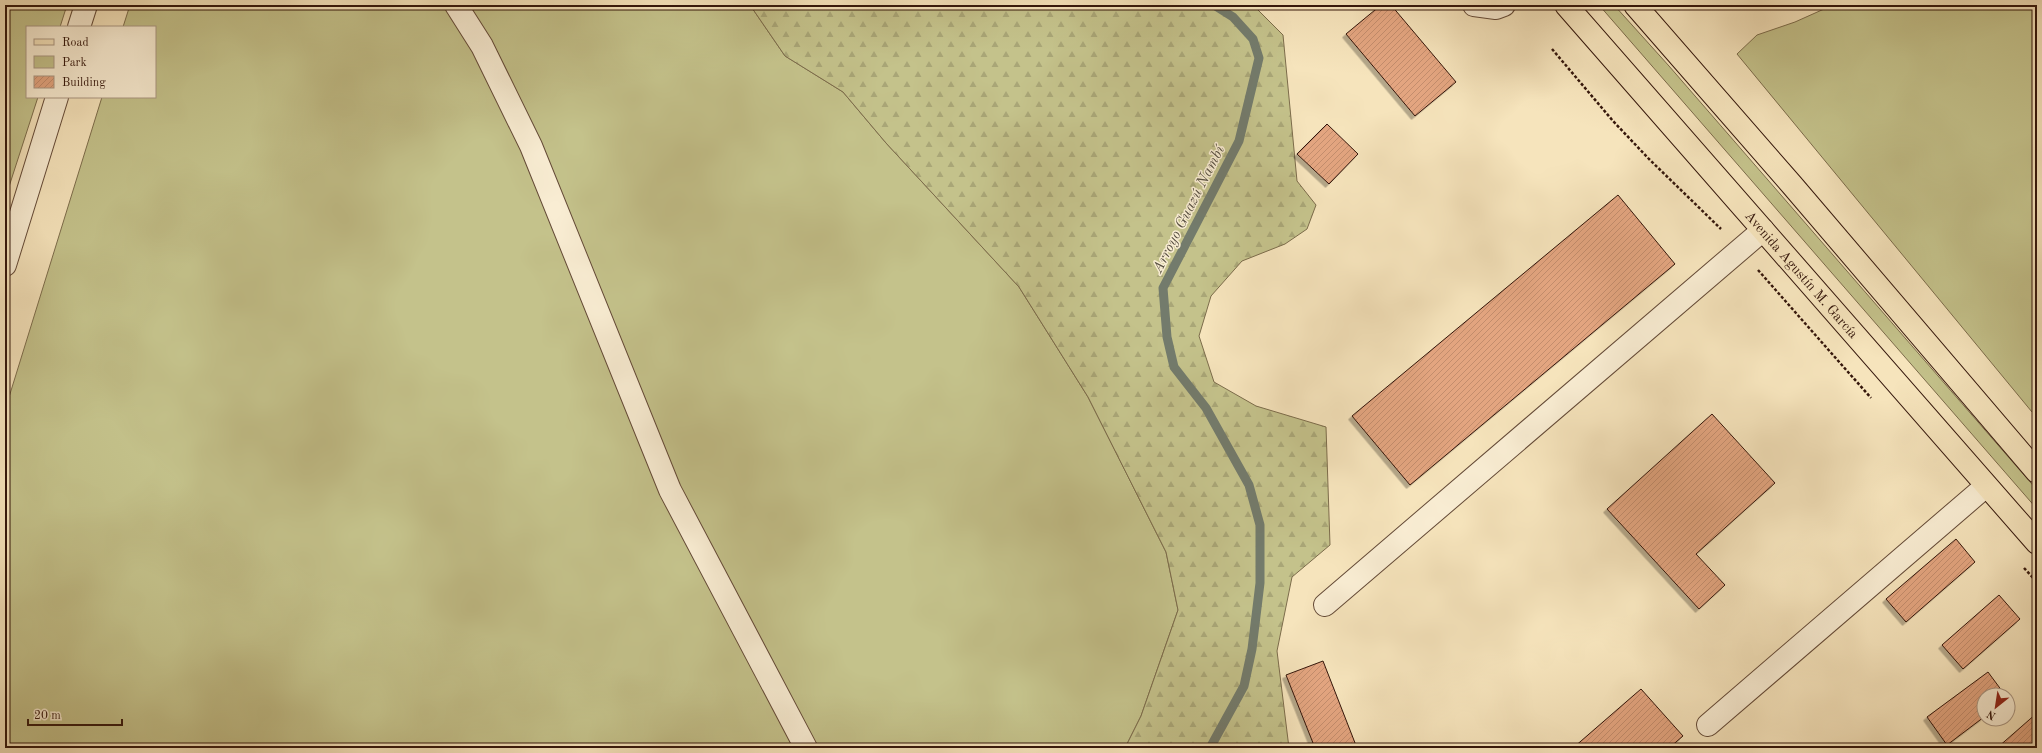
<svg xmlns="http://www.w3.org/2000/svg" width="2042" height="753" font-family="'Old Standard TT',serif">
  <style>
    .green { fill: #c4c28b; stroke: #7c6c4b }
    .forest { fill: url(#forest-firs); stroke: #7c6c4b }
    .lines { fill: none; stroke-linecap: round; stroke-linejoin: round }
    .stream { stroke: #737b6c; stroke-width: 9 }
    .building { fill: url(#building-hatch); stroke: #34160b; filter: url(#shadow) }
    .minor-casing { stroke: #644a37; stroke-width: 24 }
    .major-casing { stroke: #34160b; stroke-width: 24 }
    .path { stroke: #34160b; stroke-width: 2.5; stroke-dasharray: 3 2; stroke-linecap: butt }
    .minor { stroke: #f9edd3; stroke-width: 22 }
    .major { stroke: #f6e4bc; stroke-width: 22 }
    .labels { text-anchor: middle; stroke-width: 3; stroke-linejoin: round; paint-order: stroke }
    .street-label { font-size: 14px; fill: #34160b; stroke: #f9edd3 }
    .water-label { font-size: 15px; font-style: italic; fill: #595143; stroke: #f9edd3 }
  </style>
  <defs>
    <pattern id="forest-firs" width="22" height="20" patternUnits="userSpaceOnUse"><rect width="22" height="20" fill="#c4c28b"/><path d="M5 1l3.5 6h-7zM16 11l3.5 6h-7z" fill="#a9a677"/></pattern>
    <pattern id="building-hatch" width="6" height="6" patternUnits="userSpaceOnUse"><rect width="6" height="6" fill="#e3a580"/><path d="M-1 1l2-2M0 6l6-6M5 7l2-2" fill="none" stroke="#c38d6d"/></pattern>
    <filter id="shadow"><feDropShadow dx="-3.5" dy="3.5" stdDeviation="0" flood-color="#0004"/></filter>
  </defs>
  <rect width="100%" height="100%" fill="#f6e4bc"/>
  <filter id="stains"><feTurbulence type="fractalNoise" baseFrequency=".005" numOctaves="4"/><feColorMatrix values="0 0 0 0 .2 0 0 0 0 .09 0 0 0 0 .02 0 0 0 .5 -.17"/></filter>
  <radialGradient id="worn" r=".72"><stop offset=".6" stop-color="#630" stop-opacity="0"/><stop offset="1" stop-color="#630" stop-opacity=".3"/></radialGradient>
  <g class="green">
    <path d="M5 5H67L60 27H27V97H38L5 199Z"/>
    <path d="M130 5H750L785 56 843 92 886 143 1019 287 1088 397 1166 552 1178 610 1141 716 1125 748H5V410L102 97H155V27H123Z"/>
    <path d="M1599 5H1614L1669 66 2037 490V509Z"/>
    <path d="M1833 5H2037V414L2032 412 1737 54 1757 35 1795 22Z"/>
  </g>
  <path class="forest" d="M750 5H1253L1283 35 1297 181 1316 205 1307 229 1285 244 1242 261 1211 296 1199 336 1214 382 1256 406 1326 427 1330 545 1292 577 1277 651 1289 748H1125L1141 716 1178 610 1166 552 1088 397 1019 287 886 143 843 92 785 56Z"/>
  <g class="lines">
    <path class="stream" d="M1210 748 1244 686 1252 649 1260 583V525L1249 485 1206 408 1174 367 1167 337 1163 288 1239 141 1259 58 1253 39 1233 17 1214 5"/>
  </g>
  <g class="building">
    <path d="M1381 5H1391L1456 82 1415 116 1346 34Z"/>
    <path d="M1327 124 1358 154 1329 184 1297 154Z"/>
    <path d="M1618 195 1675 264 1410 485 1352 416Z"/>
    <path d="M1712 414 1775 483 1696 554 1725 585 1699 609 1607 509Z"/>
    <path d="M1956 539 1975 562 1906 622 1886 599Z"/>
    <path d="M1999 595 2020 619 1963 669 1942 645Z"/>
    <path d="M1323 661 1357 748H1315L1286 675Z"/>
    <path d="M1988 672 2005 695H1984V717L1947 745 1927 717Z"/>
    <path d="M1641 689 1683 736 1669 748H1573Z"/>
    <path d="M2037 713V748H1997Z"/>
  </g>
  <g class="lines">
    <defs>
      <g id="minor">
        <path d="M456 5 482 46 531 146 670 490 806 748"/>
        <path d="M1474 5 1496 8 1504 5"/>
        <path d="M79 27 86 5"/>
        <path d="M5 265 57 97"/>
        <path d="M1325 605 1763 230"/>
        <path d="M1708 725 1986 486"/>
      </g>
      <g id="major">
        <path id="s1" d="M1566 5 2037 543"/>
        <path d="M1635 5 1792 185 2037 472"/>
      </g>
    </defs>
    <use href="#minor" class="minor-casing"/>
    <use href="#major" class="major-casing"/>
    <g class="path">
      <path d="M1552 49 1613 121 1649 159 1721 229"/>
      <path d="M1758 270 1871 398"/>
      <path d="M2024 568 2037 582"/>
    </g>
    <use href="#minor" class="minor"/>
    <use href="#major" class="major"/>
  </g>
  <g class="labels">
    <g class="street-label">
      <text dy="5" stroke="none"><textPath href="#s1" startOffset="358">Avenida Agustín M. García</textPath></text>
    </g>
    <g class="water-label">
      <text transform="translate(1188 209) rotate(-63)" y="5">Arroyo Guazú Nambí</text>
    </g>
  </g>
  <rect width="2042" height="753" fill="none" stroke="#f6e4bc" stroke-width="20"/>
  <rect x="6" y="6" width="2030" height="741" fill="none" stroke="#34160b" stroke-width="2"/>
  <rect x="10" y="10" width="2022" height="733" fill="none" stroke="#34160b"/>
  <rect x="26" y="26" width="130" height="72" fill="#f9edd3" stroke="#aa9783"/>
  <rect x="34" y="39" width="20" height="6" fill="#f6e4bc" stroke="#aa9783"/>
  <text x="62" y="46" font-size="12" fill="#34160b">Road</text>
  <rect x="34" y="56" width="20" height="12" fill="#c4c28b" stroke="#aa9783"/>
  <text x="62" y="66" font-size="12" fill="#34160b">Park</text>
  <rect x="34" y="76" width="20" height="12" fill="url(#building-hatch)" stroke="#aa9783"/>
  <text x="62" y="86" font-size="12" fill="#34160b">Building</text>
  <g transform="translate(1996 707) rotate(210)"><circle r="19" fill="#f9edd3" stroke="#aa9783"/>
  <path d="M0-3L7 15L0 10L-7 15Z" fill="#8f2418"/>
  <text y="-6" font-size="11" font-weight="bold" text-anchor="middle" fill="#34160b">N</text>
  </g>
  <path d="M28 719v6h94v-6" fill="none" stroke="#34160b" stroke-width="2"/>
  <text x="34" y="719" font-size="12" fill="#34160b" stroke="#f9edd3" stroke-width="3" paint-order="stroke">20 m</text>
  <rect width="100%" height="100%" filter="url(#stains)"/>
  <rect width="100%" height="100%" fill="url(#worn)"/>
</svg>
